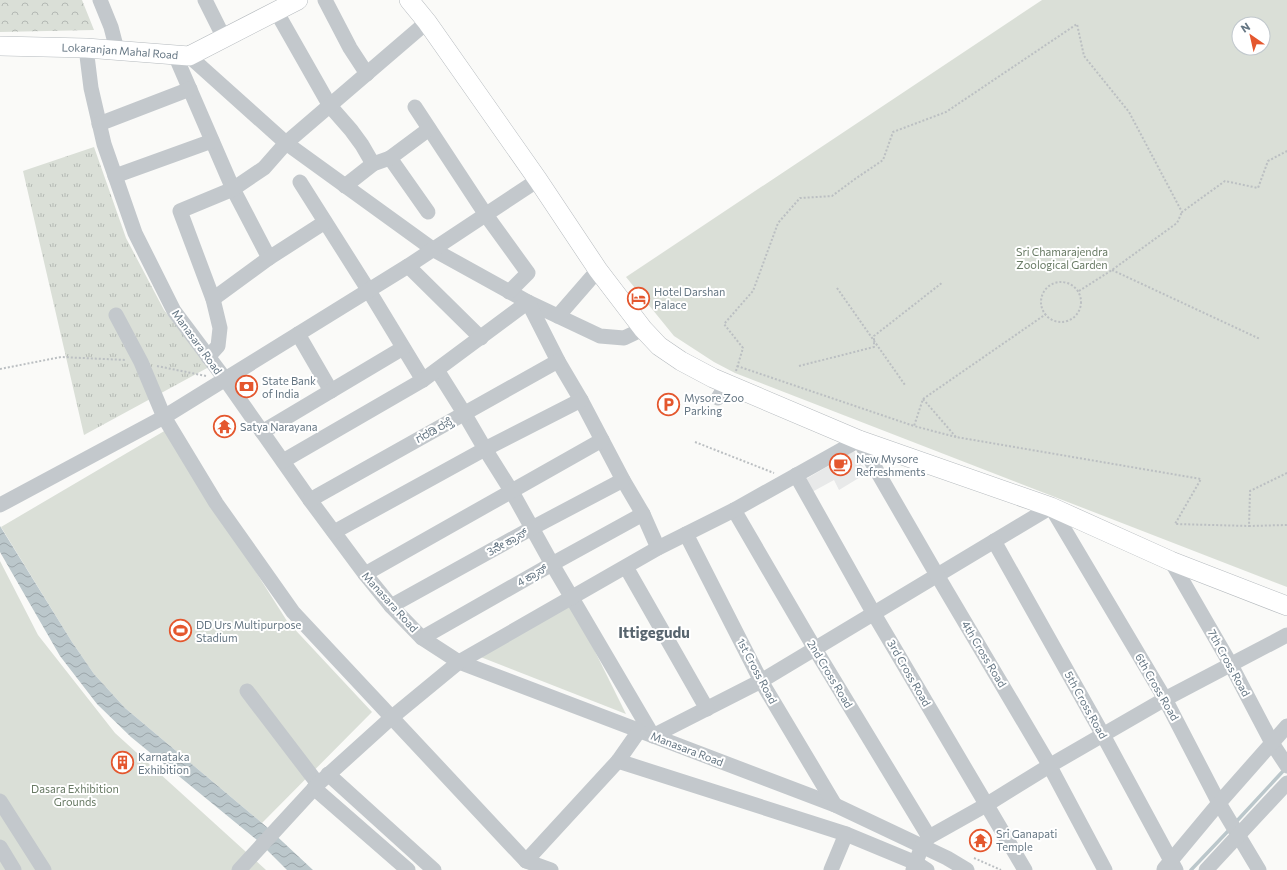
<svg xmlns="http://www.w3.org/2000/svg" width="1287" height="870" font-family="Commissioner,'Noto Sans Kannada',sans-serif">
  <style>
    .built { fill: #e8e9e9 }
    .grass { fill: url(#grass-tufts) }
    .forest { fill: url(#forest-crowns) }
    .park { fill: #dadfd7; fill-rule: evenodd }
    .water { fill: url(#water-waves) }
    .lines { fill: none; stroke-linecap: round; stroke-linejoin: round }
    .stream { stroke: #bbc7cb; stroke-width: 3.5 }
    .major-casing { stroke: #b5babe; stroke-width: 20 }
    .path { stroke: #bbbfc2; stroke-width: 2; stroke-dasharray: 2 2; stroke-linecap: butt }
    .minor { stroke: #c3c8cc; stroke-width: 15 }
    .major { stroke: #fff; stroke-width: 19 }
    .labels { text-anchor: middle; stroke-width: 4; stroke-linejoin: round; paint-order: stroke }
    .street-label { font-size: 11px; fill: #657683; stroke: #fff }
    .park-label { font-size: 11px; fill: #687a64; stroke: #fff }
    .poi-label { font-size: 11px; fill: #657683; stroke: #fff; text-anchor: start }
    .district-label { font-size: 15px; font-weight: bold; fill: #57646e; stroke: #fff }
  </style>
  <defs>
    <pattern id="grass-tufts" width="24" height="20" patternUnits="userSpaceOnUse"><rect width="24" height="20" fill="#dadfd7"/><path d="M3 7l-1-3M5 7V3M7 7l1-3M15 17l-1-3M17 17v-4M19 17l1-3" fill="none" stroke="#b4b9b4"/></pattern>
    <pattern id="forest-crowns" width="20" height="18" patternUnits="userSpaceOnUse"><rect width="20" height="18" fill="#dadfd7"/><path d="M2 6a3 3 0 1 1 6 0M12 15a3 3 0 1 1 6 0" fill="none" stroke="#b4b9b4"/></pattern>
    <pattern id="water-waves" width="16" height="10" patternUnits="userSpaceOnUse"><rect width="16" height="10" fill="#bbc7cb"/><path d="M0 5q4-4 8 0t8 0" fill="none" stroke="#9ca6aa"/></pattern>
  </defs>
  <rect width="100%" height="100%" fill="#fafaf8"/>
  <path class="built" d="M854 451 867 473 839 490 834 480 812 492 806 479Z"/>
  <path class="grass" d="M94 147 126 238 164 310 209 367 84 435 23 171Z"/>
  <path class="forest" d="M0 0H82L94 30 0 32Z"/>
  <g class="park">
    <path d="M1042 0H1287V587L735 373 714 362 674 336 626 277ZM1239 24H1263V48H1239Z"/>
    <path d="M166 430 287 621 372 712 262 823 125 708 94 674 72 642 1 527Z"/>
    <path d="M0 561 38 635 115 733 266 870H0Z"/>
    <path d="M571 603 626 714 478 656Z"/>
  </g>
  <path class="water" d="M0 526 72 642 94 674 125 708 268 828 313 870H287L257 840 131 737 97 704 60 656 0 552Z"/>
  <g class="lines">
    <g class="stream">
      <path d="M1235 823 1285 769"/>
      <path d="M1191 870 1230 829"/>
    </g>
    <defs>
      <g id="major">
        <path d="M409 0 427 22 538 180 598 270 643 329 659 346 681 361 713 378 859 440 1051 507 1171 561 1287 606"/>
        <path id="s1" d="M0 46 86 48 189 56 298 0"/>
      </g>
    </defs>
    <use href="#major" class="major-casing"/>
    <g class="path">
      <path d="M1112 270 1260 339"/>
      <circle cx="1061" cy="302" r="20"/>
      <path d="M837 288 905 385"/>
      <path d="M1079 291 1112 270 1177 223 1182 212"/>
      <path d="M157 366 206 376"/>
      <path d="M737 366 914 426"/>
      <path d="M799 366 874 347V336L943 282"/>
      <path d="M0 369 61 357 126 360"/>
      <path d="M736 371 743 348 724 324 753 291 778 223 800 198 832 196 855 179 883 160 893 132 946 112 1077 24 1084 56 1129 112 1182 212 1225 181 1258 188 1268 161 1287 151"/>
      <path d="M923 399 1046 314"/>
      <path d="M956 437 914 426 923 399 956 437 1201 479 1175 524 1249 526"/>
      <path d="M695 442 774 473"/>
      <path d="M1287 473 1250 491 1249 526 1287 525"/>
      <path d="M974 858 1001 870"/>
    </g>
    <g class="minor">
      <path d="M100 0 111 27 117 50"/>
      <path d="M205 0 224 38"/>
      <path d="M325 0 350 48 367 74"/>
      <path d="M276 11 330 106 351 130 362 145 373 164"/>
      <path d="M86 48 91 88 104 144 135 233 174 311 225 379 310 500 365 574 391 606 422 638 459 662 835 805 947 858 967 870"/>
      <path d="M175 55 233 189 269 258"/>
      <path d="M189 56 286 143 434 250 528 302 600 336 624 338 643 329"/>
      <path d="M415 107 486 215 528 273 509 292"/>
      <path d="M99 124 190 89"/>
      <path d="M390 158 428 212"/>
      <path d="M115 176 212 141"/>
      <path d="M300 182 369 291 423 380"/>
      <path d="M345 186 373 164 390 158 429 129"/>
      <path d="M408 266 481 338"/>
      <path d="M213 299 269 258 325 222"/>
      <path d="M116 315 141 362 164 417 216 503 293 612 526 861 551 870"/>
      <path d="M558 316 598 270"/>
      <path d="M298 334 331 391"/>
      <path d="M208 357 218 346 220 328 213 299 180 211 233 189 264 168 286 143 427 22"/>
      <path d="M437 370 464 413 485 449 512 492 552 564 653 736 761 681 1051 507 1165 699 1219 803 1259 870"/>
      <path d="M718 398 727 384"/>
      <path d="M262 432 403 348"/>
      <path d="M283 461 423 380 528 302 558 361 581 400 623 480 643 514 658 548"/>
      <path d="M796 475 874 614 1025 870"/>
      <path d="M310 500 558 361"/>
      <path d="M0 505 164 417 408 266 538 180"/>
      <path d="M734 510 815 649 929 837"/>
      <path d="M334 532 485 449 581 400"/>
      <path d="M686 534 761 681 835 805"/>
      <path d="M994 541 1103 735 1176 870"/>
      <path d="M1171 561 1231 665 1272 743 1287 766"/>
      <path d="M626 567 707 709"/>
      <path d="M365 574 602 440"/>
      <path d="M391 606 532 528 623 480"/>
      <path d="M422 638 552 564 643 514"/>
      <path d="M247 691 318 784"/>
      <path d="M618 761 846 834 916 863 927 870"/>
      <path d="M328 774 434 870"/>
      <path d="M314 788 408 870"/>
      <path d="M0 801 44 870"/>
      <path d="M0 847 14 870"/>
      <path d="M526 861 618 761 639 731"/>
      <path d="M1164 869 1219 803 1287 726"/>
      <path d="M239 870 318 784 391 718 459 662 658 548 734 510 859 440 937 575 1047 761 1105 870"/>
      <path d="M831 870 846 834"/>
      <path d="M913 870 922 846 929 837 986 805 1049 766 1165 699 1287 635"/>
      <path d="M1206 870 1287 783"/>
    </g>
    <use href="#major" class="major"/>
  </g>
  <defs>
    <symbol id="hotel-ring" viewBox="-11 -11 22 22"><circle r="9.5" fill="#fff" stroke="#e4572e" stroke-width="1.5"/><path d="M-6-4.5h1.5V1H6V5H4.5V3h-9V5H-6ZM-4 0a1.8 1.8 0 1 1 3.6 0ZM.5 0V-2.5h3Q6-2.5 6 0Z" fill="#e4572e"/></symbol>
    <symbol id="bank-ring" viewBox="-11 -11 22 22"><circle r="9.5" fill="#fff" stroke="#e4572e" stroke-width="1.5"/><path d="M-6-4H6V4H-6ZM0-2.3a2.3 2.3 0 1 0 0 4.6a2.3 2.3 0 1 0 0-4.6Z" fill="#e4572e"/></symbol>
    <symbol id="parking-ring" viewBox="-11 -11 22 22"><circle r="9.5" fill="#fff" stroke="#e4572e" stroke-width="1.5"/><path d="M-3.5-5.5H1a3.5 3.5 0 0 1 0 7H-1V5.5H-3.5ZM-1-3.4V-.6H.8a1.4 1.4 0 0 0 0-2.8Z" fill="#e4572e"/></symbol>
    <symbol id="temple-ring" viewBox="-11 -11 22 22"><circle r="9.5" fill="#fff" stroke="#e4572e" stroke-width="1.5"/><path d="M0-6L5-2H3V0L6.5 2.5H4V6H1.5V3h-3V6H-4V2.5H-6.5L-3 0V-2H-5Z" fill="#e4572e"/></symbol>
    <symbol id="cafe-ring" viewBox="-11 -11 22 22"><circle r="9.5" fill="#fff" stroke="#e4572e" stroke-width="1.5"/><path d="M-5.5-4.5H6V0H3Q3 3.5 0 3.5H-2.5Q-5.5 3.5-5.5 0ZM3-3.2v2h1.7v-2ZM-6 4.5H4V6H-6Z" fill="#e4572e"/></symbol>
    <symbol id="stadium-ring" viewBox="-11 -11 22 22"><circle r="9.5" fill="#fff" stroke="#e4572e" stroke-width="1.5"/><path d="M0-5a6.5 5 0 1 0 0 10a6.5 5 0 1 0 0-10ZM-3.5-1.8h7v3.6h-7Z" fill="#e4572e"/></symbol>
    <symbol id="building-ring" viewBox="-11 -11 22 22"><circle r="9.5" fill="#fff" stroke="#e4572e" stroke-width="1.5"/><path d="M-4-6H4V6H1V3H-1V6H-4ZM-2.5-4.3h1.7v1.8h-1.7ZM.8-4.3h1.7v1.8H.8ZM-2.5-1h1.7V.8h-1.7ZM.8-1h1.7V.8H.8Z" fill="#e4572e"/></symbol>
  </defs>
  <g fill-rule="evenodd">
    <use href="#hotel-ring" x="626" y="286" width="25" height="25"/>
    <use href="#bank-ring" x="234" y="374" width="25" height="25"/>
    <use href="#parking-ring" x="656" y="392" width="25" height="25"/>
    <use href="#temple-ring" x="212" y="414" width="25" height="25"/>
    <use href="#cafe-ring" x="828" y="452" width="25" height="25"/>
    <use href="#stadium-ring" x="168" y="618" width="25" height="25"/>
    <use href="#building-ring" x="110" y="750" width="25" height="25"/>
    <use href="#temple-ring" x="968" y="828" width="25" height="25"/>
  </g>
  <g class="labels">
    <g class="street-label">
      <text dy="4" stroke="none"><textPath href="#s1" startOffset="120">Lokaranjan Mahal Road</textPath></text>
      <text transform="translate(197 342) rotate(54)" y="4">Manasara Road</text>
      <text transform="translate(434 430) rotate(-29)" y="4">ಗರಡಿ ರಸ್ತೆ</text>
      <text transform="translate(507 542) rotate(-29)" y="4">3ನೆೇ ಕ್ರಾಸ್</text>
      <text transform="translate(532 575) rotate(-30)" y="4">4 ಕ್ರಾಸ್</text>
      <text transform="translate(390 602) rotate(48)" y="4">Manasara Road</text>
      <text transform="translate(984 654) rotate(59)" y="4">4th Cross Road</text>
      <text transform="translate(1229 663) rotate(61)" y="4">7th Cross Road</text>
      <text transform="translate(757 671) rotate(62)" y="4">1st Cross Road</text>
      <text transform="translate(909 673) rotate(60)" y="4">3rd Cross Road</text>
      <text transform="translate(830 674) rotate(59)" y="4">2nd Cross Road</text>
      <text transform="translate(1157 687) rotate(60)" y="4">6th Cross Road</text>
      <text transform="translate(1086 705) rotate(61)" y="4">5th Cross Road</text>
      <text transform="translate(687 749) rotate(21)" y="4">Manasara Road</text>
    </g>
    <g class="park-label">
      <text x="1062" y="256">Sri Chamarajendra<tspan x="1062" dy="13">Zoological Garden</tspan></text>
      <text x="75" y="793">Dasara Exhibition<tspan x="75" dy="13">Grounds</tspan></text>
    </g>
    <g class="poi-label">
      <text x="654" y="296">Hotel Darshan<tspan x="654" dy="13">Palace</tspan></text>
      <text x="262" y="385">State Bank<tspan x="262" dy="13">of India</tspan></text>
      <text x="684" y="402">Mysore Zoo<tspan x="684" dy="13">Parking</tspan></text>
      <text x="240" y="431">Satya Narayana</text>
      <text x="856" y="463">New Mysore<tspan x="856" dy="13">Refreshments</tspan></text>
      <text x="196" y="629">DD Urs Multipurpose<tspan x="196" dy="13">Stadium</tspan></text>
      <text x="138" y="761">Karnataka<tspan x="138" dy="13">Exhibition</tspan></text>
      <text x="996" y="838">Sri Ganapati<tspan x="996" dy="13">Temple</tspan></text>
    </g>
    <g class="district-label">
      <text x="654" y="638">Ittigegudu</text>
    </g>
  </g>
  <g transform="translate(1251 36) rotate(326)"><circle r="19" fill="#ffffff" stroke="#c1c8cd"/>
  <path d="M0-3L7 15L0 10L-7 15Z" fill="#e4572e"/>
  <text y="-6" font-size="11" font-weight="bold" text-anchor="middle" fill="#657683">N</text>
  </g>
</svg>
